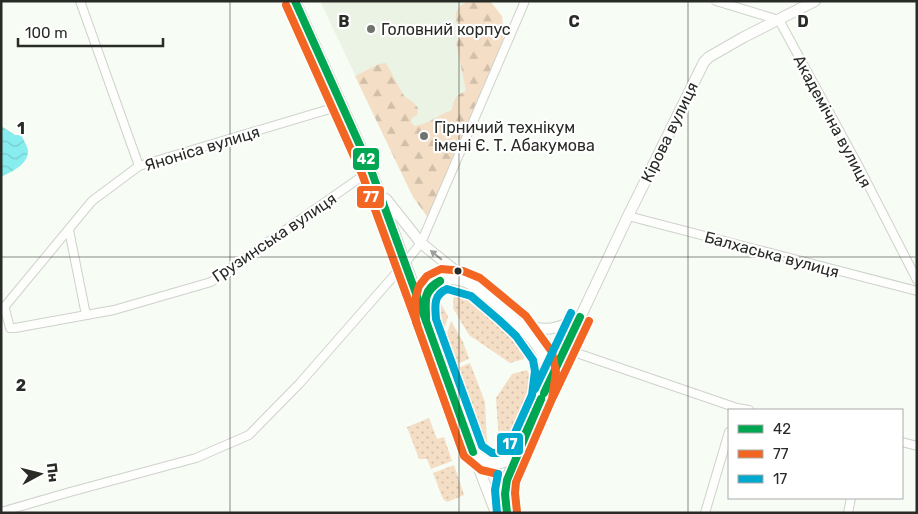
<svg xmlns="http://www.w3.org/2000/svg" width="918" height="514" font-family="Rubik,sans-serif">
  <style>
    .built { fill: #ebf4e4 }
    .grass { fill: url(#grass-dots) }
    .forest { fill: url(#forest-firs) }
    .water { fill: url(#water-waves) }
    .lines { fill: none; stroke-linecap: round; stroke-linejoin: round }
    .minor-casing { stroke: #ced2cc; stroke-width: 10 }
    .secondary-casing { stroke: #ced2cc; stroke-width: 12 }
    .minor { stroke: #fefffd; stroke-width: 8 }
    .secondary { stroke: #fefffd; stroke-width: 10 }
    .bus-1-casing { stroke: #fff; stroke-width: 11 }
    .bus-2-casing { stroke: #fff; stroke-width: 11 }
    .bus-3-casing { stroke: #fff; stroke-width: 11 }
    .bus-1 { stroke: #00a651; stroke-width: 8 }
    .bus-2 { stroke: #f26522; stroke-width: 8 }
    .bus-3 { stroke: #00a9ce; stroke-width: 8 }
    .oneway { fill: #9ea09c }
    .grid { fill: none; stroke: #282b26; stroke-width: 1; stroke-opacity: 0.55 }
    .poi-dot { fill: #70746e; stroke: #fff; stroke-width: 2 }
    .bus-dot { fill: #282b26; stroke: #fff; stroke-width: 2 }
    .labels { text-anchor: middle; stroke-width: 4.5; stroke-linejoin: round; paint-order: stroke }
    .poi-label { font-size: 16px; fill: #282b26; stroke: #fff; text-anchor: start }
    .street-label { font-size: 16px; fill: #282b26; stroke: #fff }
    .grid-label { font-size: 16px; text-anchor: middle; font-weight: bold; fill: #282b26; stroke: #fff; stroke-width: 4.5; stroke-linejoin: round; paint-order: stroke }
    .line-badge { stroke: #fff; stroke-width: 2 }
    .badge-label { font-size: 14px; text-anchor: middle; font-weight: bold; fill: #fff }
  </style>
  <defs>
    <pattern id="grass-dots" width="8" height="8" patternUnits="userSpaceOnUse" patternTransform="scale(1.25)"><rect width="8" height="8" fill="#f4dec5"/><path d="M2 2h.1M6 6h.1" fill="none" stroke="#d1bfa9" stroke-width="1.8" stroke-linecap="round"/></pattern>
    <pattern id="forest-firs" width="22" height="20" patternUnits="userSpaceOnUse" patternTransform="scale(1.25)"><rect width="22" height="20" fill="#f4dec5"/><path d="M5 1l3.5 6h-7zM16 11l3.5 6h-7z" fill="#d1bfa9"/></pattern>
    <pattern id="water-waves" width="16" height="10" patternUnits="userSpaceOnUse" patternTransform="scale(1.25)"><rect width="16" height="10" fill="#88edee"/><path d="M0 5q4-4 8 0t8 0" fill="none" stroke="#75cbcc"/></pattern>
  </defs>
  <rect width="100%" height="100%" fill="#f7fcf4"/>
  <path class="built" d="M320 1H475L498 56 429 219 413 197Z"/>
  <g class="grass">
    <path d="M454 290 465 296 524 345V359L510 363 469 335 453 308Z"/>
    <path d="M437 297 448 316 443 335C439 323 429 308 437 297Z"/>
    <path d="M451 321 463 342 469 359 454 365 445 340Z"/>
    <path d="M470 363 485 402 487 442V445L484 447 456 369Z"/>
    <path d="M527 370 534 383 505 447 499 441 496 398 512 374Z"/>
    <path d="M429 418 437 439 444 437 452 461 431 469 427 459H419L407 427Z"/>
    <path d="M454 465 464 495 447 502 443 499 433 473Z"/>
  </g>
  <path class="forest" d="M469 1 491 2 502 16 504 35 498 56 429 219 413 197 355 76 379 64 386 63 404 96 413 102 418 108 417 115 412 118 411 123 415 126C429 124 438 115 452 110 453 100 456 95 466 91L456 42 462 36C455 21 450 9 469 1Z"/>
  <path class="water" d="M1 126 15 135H22C23 141 28 146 28 151 28 165 11 172 1 177Z"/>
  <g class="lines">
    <defs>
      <g id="minor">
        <path d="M80 1 139 166"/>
        <path d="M716 1 779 20 859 167 917 280"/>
        <path d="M628 216 917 291"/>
        <path d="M69 230 86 315"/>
        <path d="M5 309 10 328H15L114 310 211 282 371 170"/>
        <path d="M1 311 92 201 139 166 343 105"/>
        <path d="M565 349 737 408 749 410"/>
        <path d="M902 442 917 446"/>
        <path d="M1 512 70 492 196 458 249 435 300 383 405 263 421 243 525 1"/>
        <path d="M705 513 729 432"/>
        <path d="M848 513 851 498"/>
      </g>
      <g id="secondary">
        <path d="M295 1 371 170 423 311"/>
        <path d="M386 199 421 243 469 282"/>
        <path d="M520 324C545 332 558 330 580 317"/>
        <path d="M547 388 628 216 704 62 709 57 744 37 815 1"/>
        <path d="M473 453 496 513"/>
        <path d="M507 513C506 503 504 492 506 482 507 476 511 470 513 465 525 434 554 391 543 357 536 337 493 299 475 287 458 276 430 274 425 298 424 305 426 314 426 321L473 452C490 468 503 468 518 450"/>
      </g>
    </defs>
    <use href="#minor" class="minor-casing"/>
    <use href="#secondary" class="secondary-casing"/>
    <use href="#minor" class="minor"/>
    <use href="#secondary" class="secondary"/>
    <defs>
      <g id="bus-1">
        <path d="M295 1 371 170 426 321"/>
        <path d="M426 317C424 301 424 288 440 281"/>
        <path d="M426 317C425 298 424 293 440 281"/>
        <path d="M426 321 473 452"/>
        <path d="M544 393 580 317"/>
        <path d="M518 450 541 399"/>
        <path d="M507 513 505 494 507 480 541 399"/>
      </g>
      <g id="bus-2">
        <path d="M286 5 362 174 417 324"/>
        <path d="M553 397 589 321"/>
        <path d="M498 474 481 470 464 456 416 322 415 300 419 286 427 276 441 269 463 271 480 278 526 316 552 352 556 372 552 399 516 482 515 493 517 512"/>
      </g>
      <g id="bus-3">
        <path d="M447 289 471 296 499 320 516 336 533 360 535 371 532 395 510 444 499 453H492L482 446 436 319C435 306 433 295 447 289Z"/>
        <path d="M535 389 571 313"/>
        <path d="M497 513 495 490 498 474"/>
      </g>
    </defs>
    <use href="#bus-1" class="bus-1-casing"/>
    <use href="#bus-2" class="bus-2-casing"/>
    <use href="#bus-3" class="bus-3-casing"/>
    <use href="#bus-1" class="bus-1"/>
    <use href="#bus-2" class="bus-2"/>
    <use href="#bus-3" class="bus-3"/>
  </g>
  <defs><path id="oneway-solid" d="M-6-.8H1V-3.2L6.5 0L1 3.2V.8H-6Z" transform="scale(1.25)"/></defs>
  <use class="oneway" href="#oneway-solid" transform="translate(436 255) rotate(-141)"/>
  <path class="grid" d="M230 1V513M459 1V513M688 1V513M1 257H917"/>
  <g class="poi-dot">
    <circle cx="371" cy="29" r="5"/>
    <circle cx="424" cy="136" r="5"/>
  </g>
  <circle class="bus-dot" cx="458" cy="271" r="4.5"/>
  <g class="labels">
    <g class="poi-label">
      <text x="381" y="35">Головний корпус</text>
      <text x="434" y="133">Гірничий технікум<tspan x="434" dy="18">імені Є. Т. Абакумова</tspan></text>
    </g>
    <g class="street-label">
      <text transform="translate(833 121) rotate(62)" y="6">Академічна вулиця</text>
      <text transform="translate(669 132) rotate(-64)" y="6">Кірова вулиця</text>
      <text transform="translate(202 148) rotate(-17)" y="6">Яноніса вулиця</text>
      <text transform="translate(274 237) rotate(-34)" y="6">Грузинська вулиця</text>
      <text transform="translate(772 254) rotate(15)" y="6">Балхаська вулиця</text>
    </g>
  </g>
  <g class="grid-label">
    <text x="344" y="27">B</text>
    <text x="574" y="27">C</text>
    <text x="803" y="27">D</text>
    <text x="21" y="134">1</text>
    <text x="21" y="391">2</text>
  </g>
  <g class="line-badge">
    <rect x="352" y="147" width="28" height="24" rx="5" fill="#00a651"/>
    <rect x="356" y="185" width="29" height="24" rx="5" fill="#f26522"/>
    <rect x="496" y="432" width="28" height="24" rx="5" fill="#00a9ce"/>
  </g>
  <g class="badge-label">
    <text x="366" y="164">42</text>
    <text x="371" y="202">77</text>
    <text x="510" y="449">17</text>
  </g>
  <rect width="918" height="514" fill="none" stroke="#282b26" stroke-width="5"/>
  <rect x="728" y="409" width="175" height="90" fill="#ffffff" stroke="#a9aaa8"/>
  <rect x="738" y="425" width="25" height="8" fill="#00a651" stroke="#a9aaa8"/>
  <text x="773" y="434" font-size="15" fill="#282b26">42</text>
  <rect x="738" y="450" width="25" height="8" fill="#f26522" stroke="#a9aaa8"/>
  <text x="773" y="459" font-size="15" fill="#282b26">77</text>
  <rect x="738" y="475" width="25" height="8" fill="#00a9ce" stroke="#a9aaa8"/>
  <text x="773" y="484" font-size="15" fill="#282b26">17</text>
  <g transform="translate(40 474) rotate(83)" stroke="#ffffff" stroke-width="4" paint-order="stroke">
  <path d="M0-4L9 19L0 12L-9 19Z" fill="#282b26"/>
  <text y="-8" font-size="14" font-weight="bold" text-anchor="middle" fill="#282b26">Пн</text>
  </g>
  <path d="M18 38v8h145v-8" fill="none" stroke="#282b26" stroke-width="2.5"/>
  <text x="25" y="38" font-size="15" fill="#282b26" stroke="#ffffff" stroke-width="4" paint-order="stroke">100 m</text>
</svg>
